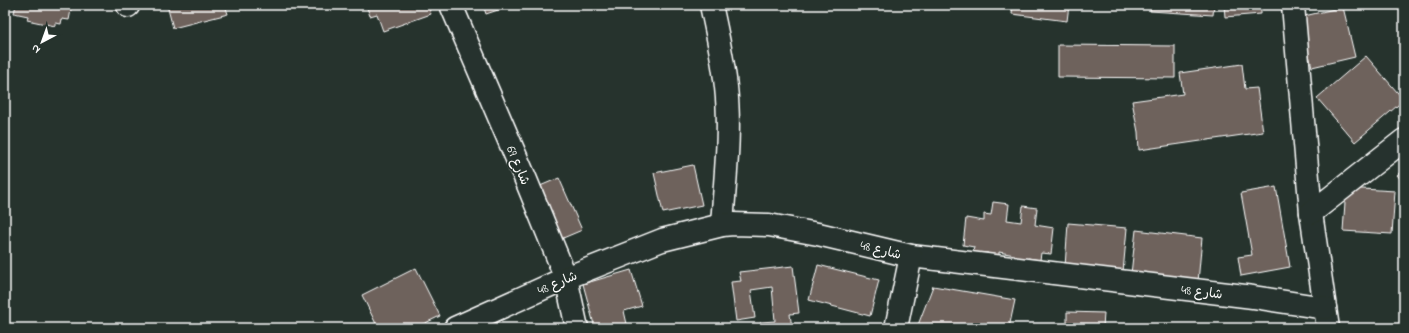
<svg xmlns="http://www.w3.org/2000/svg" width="1409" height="333" font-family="'Indie Flower','Playpen Sans Arabic',sans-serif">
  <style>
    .building { fill: #6e625c; stroke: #fff }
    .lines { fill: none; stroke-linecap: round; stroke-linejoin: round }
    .minor-casing { stroke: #fff; stroke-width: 25 }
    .minor { stroke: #26332d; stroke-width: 22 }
    .labels { text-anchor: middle; stroke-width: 3.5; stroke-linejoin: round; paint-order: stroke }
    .street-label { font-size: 13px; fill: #fff; stroke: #26332d }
  </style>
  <rect width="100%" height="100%" fill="#26332d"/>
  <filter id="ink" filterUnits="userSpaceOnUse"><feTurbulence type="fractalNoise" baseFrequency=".025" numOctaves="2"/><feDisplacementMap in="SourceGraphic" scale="8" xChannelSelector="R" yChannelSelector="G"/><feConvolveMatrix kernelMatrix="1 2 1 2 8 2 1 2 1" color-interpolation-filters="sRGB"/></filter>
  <g filter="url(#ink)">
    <g class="building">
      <path d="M16 5H72L69 20 62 19 61 24 55 23V26L27 20 28 16 14 13Z"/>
      <path d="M167 5H225L228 14 173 28Z"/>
      <path d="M366 5H428L431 14 383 31 377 14 370 16Z"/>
      <path d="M483 5H513L486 14Z"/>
      <path d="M1013 5H1069L1067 21 1012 14Z"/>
      <path d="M1151 5H1214L1213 15 1150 11Z"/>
      <path d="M1224 5H1261V14L1225 17Z"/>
      <path d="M1343 7 1355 57 1312 67 1300 17Z"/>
      <path d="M1058 45 1175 46V78L1058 77Z"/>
      <path d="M1366 56 1404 100 1355 142 1317 98Z"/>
      <path d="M1242 64 1245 89 1257 88 1263 132 1139 150 1138 132 1132 101 1183 94 1180 73Z"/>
      <path d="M693 165 702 205 663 213 654 173Z"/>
      <path d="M1404 170V183L1397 175Z"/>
      <path d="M559 178 582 230 556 241 533 189Z"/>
      <path d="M1276 187 1290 267 1241 276 1238 257 1252 255 1241 193Z"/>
      <path d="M1346 188 1395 191 1392 234 1343 231Z"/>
      <path d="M993 202 1009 204 1007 220 1021 222 1023 206 1037 208 1035 225 1054 228 1051 254 1041 253 1040 260 1028 258V262L1014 260 1015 255 999 252V259L988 258V253L973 252 974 247 963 245 966 218 984 221V214L991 215Z"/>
      <path d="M1068 223 1127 228 1123 272 1065 267Z"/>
      <path d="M1136 230 1202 238 1198 282 1131 274Z"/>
      <path d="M818 265 879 280 870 316 809 300Z"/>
      <path d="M793 266 799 313 790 314 792 328H761V322L775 321 772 287 751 290 755 318 736 321 731 282 741 281 739 272Z"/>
      <path d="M416 268 440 316 415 328H378L362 295Z"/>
      <path d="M631 270 642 306 624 311 627 324 612 328H595L583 284Z"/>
      <path d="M933 286 1015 300 1009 328H931L918 325Z"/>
      <path d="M1067 312 1104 313 1103 328H1067Z"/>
    </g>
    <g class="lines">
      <defs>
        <g id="minor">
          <path d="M128 5V6"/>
          <path d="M451 5 526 180 566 278 577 328"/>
          <path d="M711 5C717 32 723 59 726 87 731 132 725 179 722 225"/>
          <path d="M1293 5 1311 213 1328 328"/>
          <path d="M1311 213 1404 140"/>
          <path d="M455 328 566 278 662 240 722 225 733 224 769 225 818 234 911 256 1253 297 1325 308"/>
          <path d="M896 328 911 256"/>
        </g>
      </defs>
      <use href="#minor" class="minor-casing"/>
      <use href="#minor" class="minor"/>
    </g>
  </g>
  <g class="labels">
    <g class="street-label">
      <text transform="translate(519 165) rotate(67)" y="5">شارع 69</text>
      <text transform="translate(881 249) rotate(14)" y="5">شارع 48</text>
      <text transform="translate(557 282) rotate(-23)" y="5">شارع 48</text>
      <text transform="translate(1202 291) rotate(7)" y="5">شارع 48</text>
    </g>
  </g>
  <rect width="1409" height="333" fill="none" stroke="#26332d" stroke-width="20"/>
  <rect x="10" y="10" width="1389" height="313" fill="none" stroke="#fff" stroke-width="1.5" filter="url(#ink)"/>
  <g transform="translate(42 42) rotate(221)" stroke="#26332d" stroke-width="3" paint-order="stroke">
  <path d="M0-3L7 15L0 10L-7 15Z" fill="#ffffff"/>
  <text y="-6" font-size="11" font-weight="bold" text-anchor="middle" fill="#ffffff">N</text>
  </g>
</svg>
